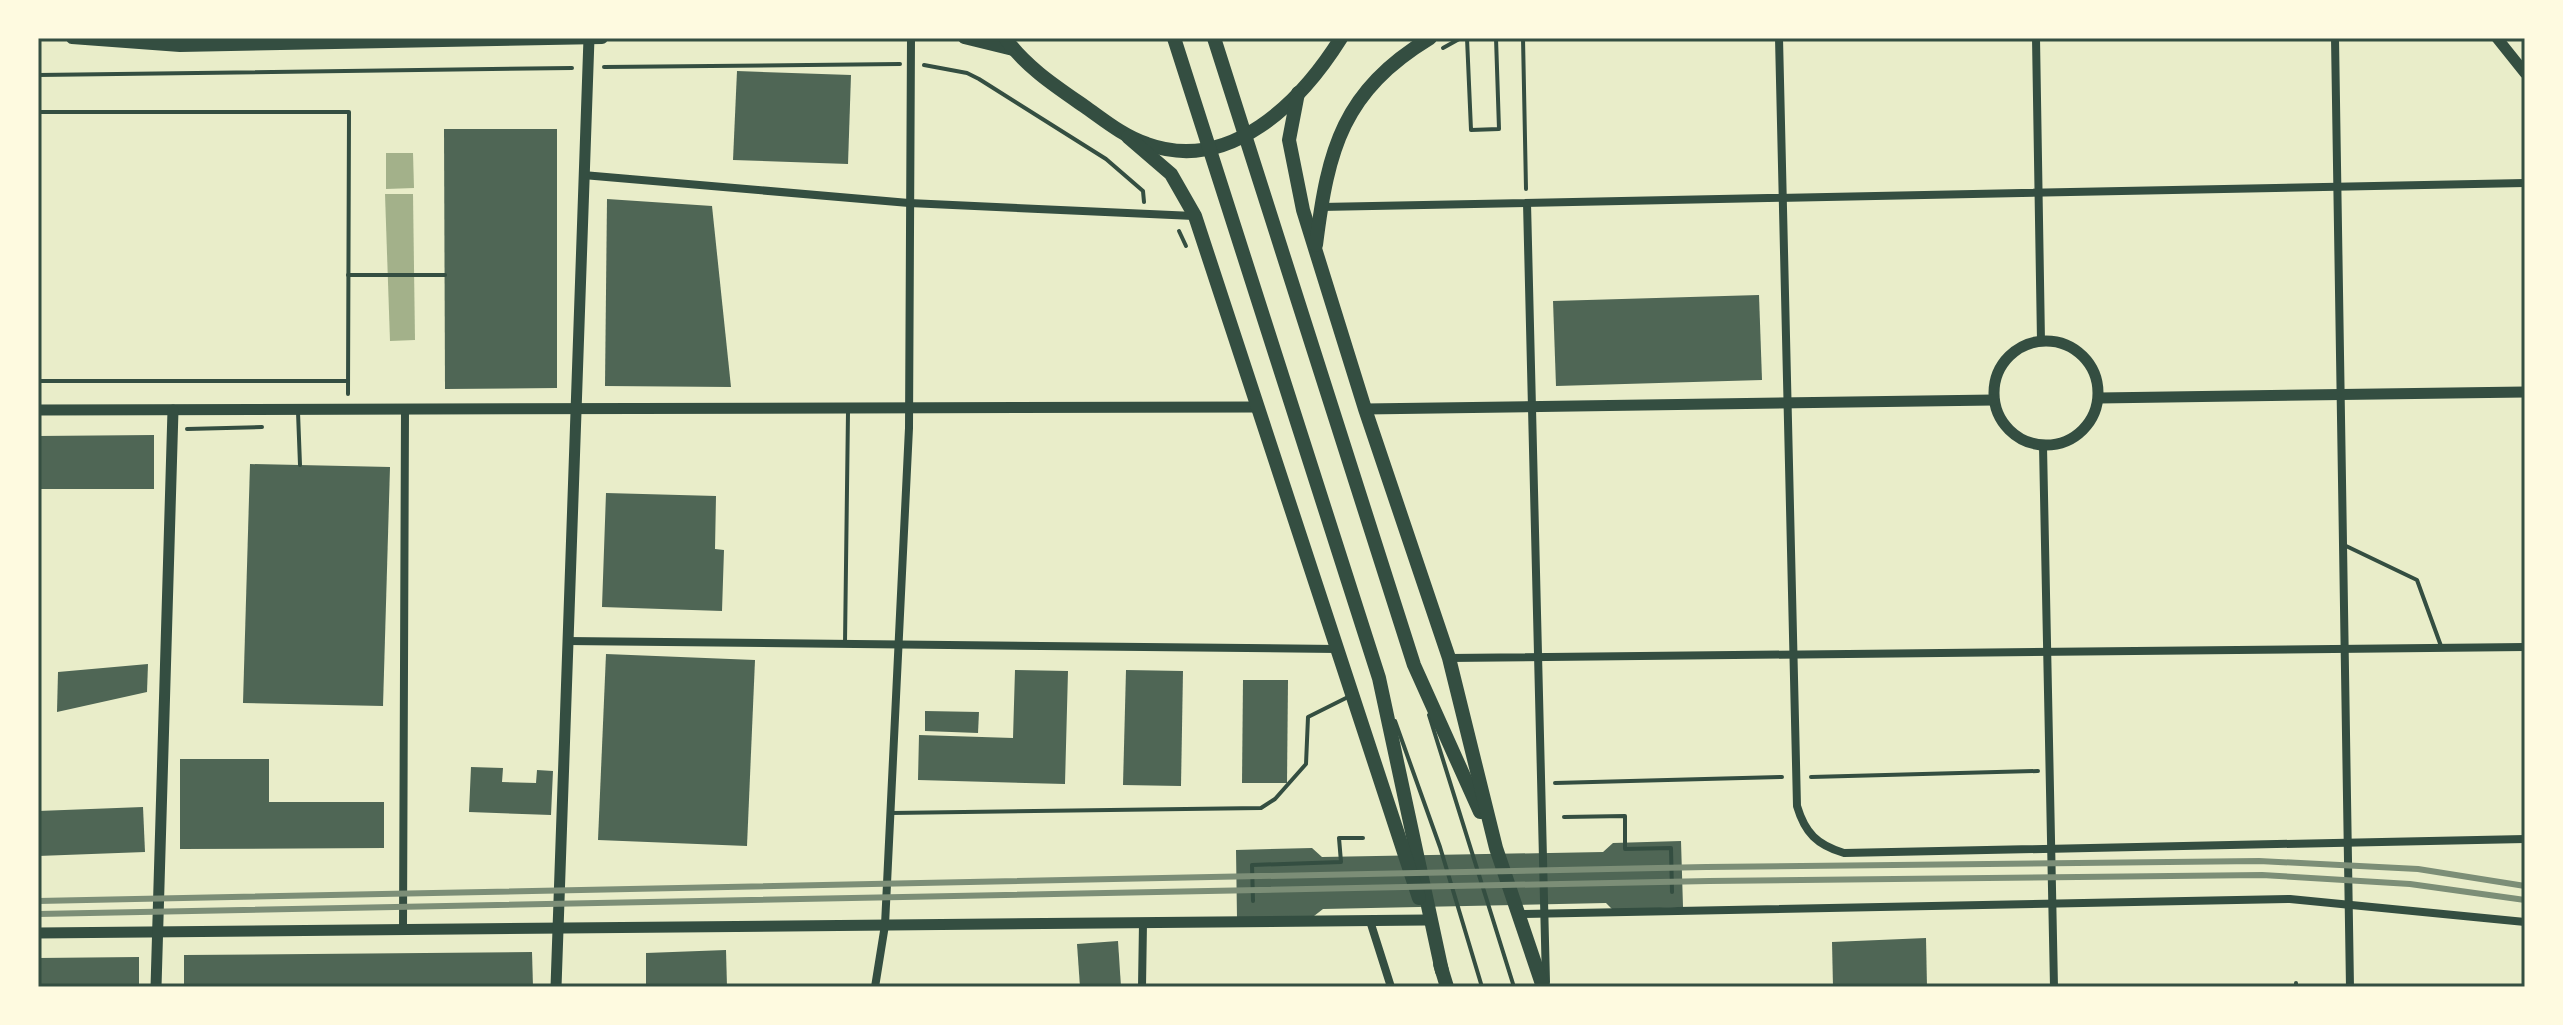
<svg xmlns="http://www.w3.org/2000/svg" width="2563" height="1025" font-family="Cabin,sans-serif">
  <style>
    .water { fill: #a3b18a }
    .building { fill: #4f6655 }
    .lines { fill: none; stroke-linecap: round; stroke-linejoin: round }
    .path { stroke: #344e41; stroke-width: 4 }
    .service { stroke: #344e41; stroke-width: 4 }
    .minor { stroke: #344e41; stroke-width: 8 }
    .tertiary { stroke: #344e41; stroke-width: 11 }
    .secondary { stroke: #344e41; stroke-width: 12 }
    .primary { stroke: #344e41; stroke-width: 14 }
    .rail { stroke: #7c8e77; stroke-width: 6 }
    .neatline { fill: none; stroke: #344e41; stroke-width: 3 }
  </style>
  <rect width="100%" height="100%" fill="#e9edc9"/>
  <g class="water">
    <path d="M386 153H413L414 188 386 189Z"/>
    <path d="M385 194H413L415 340 390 341Z"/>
  </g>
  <g class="building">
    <path d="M737 71 851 75 848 164 733 160Z"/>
    <path d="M444 129H557V388L445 389Z"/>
    <path d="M607 199 712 206 731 387 605 386Z"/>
    <path d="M1759 295 1762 380 1556 386 1553 301Z"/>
    <path d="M154 435V489H38V436Z"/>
    <path d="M250 464 390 467 383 706 243 703Z"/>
    <path d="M606 493 716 496 715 549 724 550 722 611 602 607Z"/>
    <path d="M606 654 755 660 747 846 598 840Z"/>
    <path d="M148 664 147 692 57 712 58 672Z"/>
    <path d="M1015 670 1068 671 1065 784 918 780 919 735 1013 738Z"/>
    <path d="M1126 670 1183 671 1181 786 1123 785Z"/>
    <path d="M1243 680H1288L1287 783H1242Z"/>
    <path d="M925 711 979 712 978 733 925 731Z"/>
    <path d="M180 759H269V802H384V848L180 849Z"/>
    <path d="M471 767 503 768 502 782 536 783 537 770 553 771 551 815 469 812Z"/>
    <path d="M143 807 145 852 38 856V811Z"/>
    <path d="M1681 841 1683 907 1613 910 1606 903 1323 909 1314 916 1237 918 1236 850 1312 848 1322 857 1603 852 1613 843Z"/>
    <path d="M1926 938 1927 987H1833L1832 942Z"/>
    <path d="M1118 941 1121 987H1080L1077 944Z"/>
    <path d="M726 950 727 987H646V953Z"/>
    <path d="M532 952 533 987H184V955Z"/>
    <path d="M139 957V987H38V958Z"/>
  </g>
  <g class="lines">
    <g class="path">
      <path d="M1467 38 1471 130 1499 129 1496 38"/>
      <path d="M1523 38 1526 189"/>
      <path d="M1443 48 1461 38"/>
      <path d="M924 65 967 73 979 79 1106 159 1143 191 1144 202"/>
      <path d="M604 67 900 64"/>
      <path d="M38 75 572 68"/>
      <path d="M38 112H349L348 394"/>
      <path d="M1179 231 1186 246"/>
      <path d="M348 275H445"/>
      <path d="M38 381H348"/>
      <path d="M187 429 262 427"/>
      <path d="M1811 777 2038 771"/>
      <path d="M1555 783 1782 777"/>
      <path d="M1564 817 1625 816V849L1671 848 1672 892"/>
      <path d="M1253 901 1252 865 1341 862 1339 838H1363"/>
    </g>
    <g class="service">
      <path d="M298 412 300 465"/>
      <path d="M2344 545 2417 580 2441 646"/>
      <path d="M845 643 848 412"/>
      <path d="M1429 715 1514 987"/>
      <path d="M1395 721 1440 847 1482 987"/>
      <path d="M891 813 1261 808 1275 799 1306 764 1308 717 1350 696"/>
      <path d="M2296 987V983"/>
    </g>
    <g class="minor">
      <path d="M1779 38 1797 806C1805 833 1817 845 1844 853L2525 839"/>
      <path d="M2036 38 2041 341"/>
      <path d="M2335 38 2350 987"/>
      <path d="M583 175 909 203 1194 216"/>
      <path d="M1527 203 1546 982"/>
      <path d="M1321 207 2525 183"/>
      <path d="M2043 446 2054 987"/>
      <path d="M567 641 1337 649"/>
      <path d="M1449 658 2525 647"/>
      <path d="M1518 914 2290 899 2525 922"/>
      <path d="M1370 921 1391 987"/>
      <path d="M403 928 405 410"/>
      <path d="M875 987 885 925 909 428 911 38"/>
      <path d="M1142 987 1143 923"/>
    </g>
    <g class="tertiary">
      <path d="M2497 38 2525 73"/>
      <circle cx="2046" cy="393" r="52"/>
      <path d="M2099 398 2525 392"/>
      <path d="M1365 409 1994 400"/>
      <path d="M38 410 1258 407"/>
      <path d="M38 933 1426 920"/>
      <path d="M156 987 173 410"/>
      <path d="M556 987 589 38"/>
    </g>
    <g class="secondary">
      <path d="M72 38 180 46 602 38"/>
      <path d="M964 38 1013 50"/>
    </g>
    <g class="primary">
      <path d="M1005 38C1026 67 1055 86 1084 106 1104 120 1123 136 1147 144 1230 174 1301 102 1341 38"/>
      <path d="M1174 38 1379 678 1442 971"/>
      <path d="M1214 38 1414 665 1480 812"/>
      <path d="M1298 93 1289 140 1303 210 1365 409 1449 658 1496 848 1543 987"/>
      <path d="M1128 137 1171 174 1195 216 1419 898"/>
      <path d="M1316 245C1328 148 1343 91 1430 38"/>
      <path d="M1440 964 1447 987"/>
    </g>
    <g class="rail">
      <path d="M38 901 1706 867 2259 861 2418 869 2525 886"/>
      <path d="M38 914 1709 881 2262 875 2410 884 2525 900"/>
    </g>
  </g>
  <rect width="2563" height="1025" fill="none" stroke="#fefae0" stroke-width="80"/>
  <rect x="40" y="40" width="2483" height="945" class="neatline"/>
</svg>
